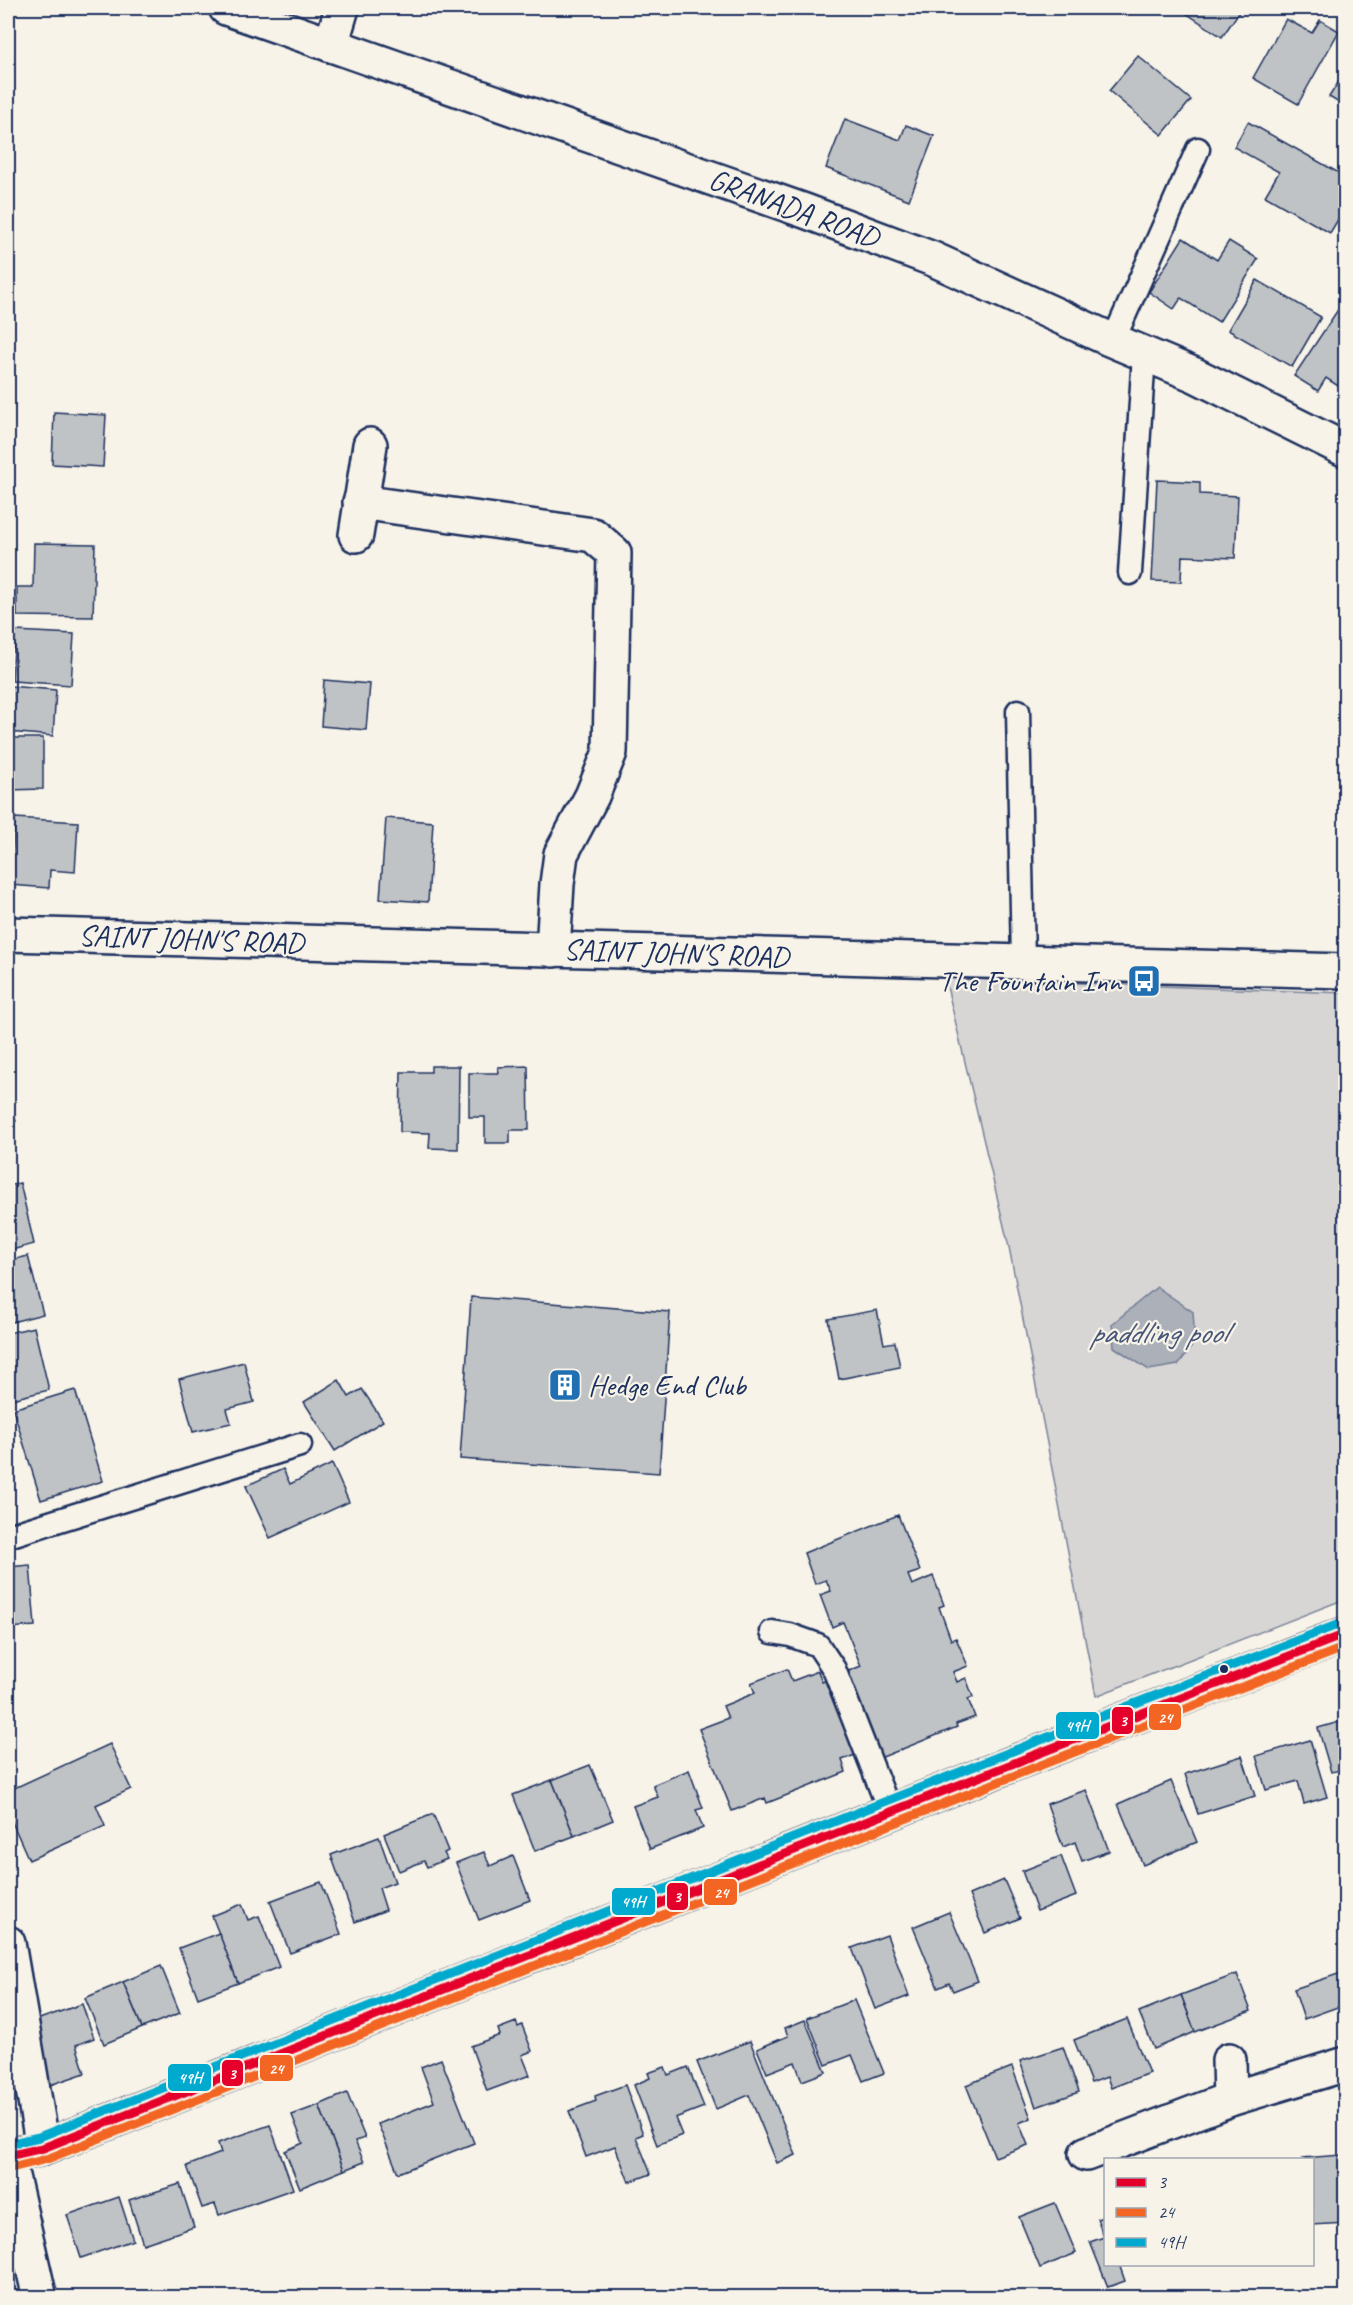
<svg xmlns="http://www.w3.org/2000/svg" width="1353" height="2305" font-family="Caveat,sans-serif">
  <style>
    .green { fill: #d7d6d4; stroke: #798299; stroke-width: 1.5 }
    .water { fill: #acb0b9; stroke: #727c95; stroke-width: 1.5 }
    .building { fill: #c0c3c5; stroke: #1b2f5e; stroke-width: 1.5 }
    .lines { fill: none; stroke-linecap: round; stroke-linejoin: round }
    .lane-casing { stroke: #1b2f5e; stroke-width: 27 }
    .street-casing { stroke: #1b2f5e; stroke-width: 38 }
    .secondary-casing { stroke: #1b2f5e; stroke-width: 38 }
    .lane { stroke: #f7f3e8; stroke-width: 22 }
    .street { stroke: #f7f3e8; stroke-width: 33 }
    .secondary { stroke: #f7f3e8; stroke-width: 33 }
    .bus-1-casing { stroke: #f7f3e8; stroke-width: 14 }
    .bus-2-casing { stroke: #f7f3e8; stroke-width: 14 }
    .bus-3-casing { stroke: #f7f3e8; stroke-width: 14 }
    .bus-1 { stroke: #e4002b; stroke-width: 9 }
    .bus-2 { stroke: #f26522; stroke-width: 9 }
    .bus-3 { stroke: #00a9ce; stroke-width: 9 }
    .bus-dot { fill: #1b2f5e; stroke: #f7f3e8; stroke-width: 2 }
    .labels { text-anchor: middle; stroke-width: 4.5; stroke-linejoin: round; paint-order: stroke }
    .street-label { font-size: 30px; fill: #1b2f5e; stroke: #f7f3e8 }
    .poi-label { font-size: 30px; fill: #1b2f5e; stroke: #f7f3e8; text-anchor: end }
    .water-label { font-size: 32px; font-style: italic; fill: #465679; stroke: #f7f3e8 }
    .line-badge { stroke: #f7f3e8; stroke-width: 2 }
    .badge-label { font-size: 16px; text-anchor: middle; font-weight: bold; fill: #fff }
  </style>
  <rect width="100%" height="100%" fill="#f7f3e8"/>
  <filter id="ink" filterUnits="userSpaceOnUse"><feTurbulence type="fractalNoise" baseFrequency=".0167" numOctaves="2"/><feDisplacementMap in="SourceGraphic" scale="12" xChannelSelector="R" yChannelSelector="G"/><feConvolveMatrix kernelMatrix="1 2 1 2 8 2 1 2 1" color-interpolation-filters="sRGB"/></filter>
  <g filter="url(#ink)">
    <path class="green" d="M945 978 1345 993V1599L1096 1696 1009 1247Z"/>
    <path class="water" d="M1157 1287 1193 1312 1195 1342 1178 1365 1149 1370 1114 1347 1112 1324Z"/>
    <g class="building">
      <path d="M1185 8H1242L1222 37 1183 11Z"/>
      <path d="M1286 19 1312 33 1320 20 1339 31 1298 104 1253 78Z"/>
      <path d="M1138 56 1191 100 1162 135 1109 91Z"/>
      <path d="M1346 70V107L1329 97Z"/>
      <path d="M845 119 900 140 906 125 934 136 909 200 826 168Z"/>
      <path d="M1248 122 1346 177V206L1330 233 1265 196 1279 172 1234 147Z"/>
      <path d="M1183 238 1217 260 1229 241 1258 259 1219 322 1181 298 1174 309 1149 292Z"/>
      <path d="M1257 280 1321 317 1292 367 1228 330Z"/>
      <path d="M1343 302 1346 304V391L1326 378 1318 391 1294 376Z"/>
      <path d="M54 412 106 415 103 467 52 464Z"/>
      <path d="M1157 480 1200 482V494L1238 496 1235 558 1182 556 1181 582 1152 581Z"/>
      <path d="M34 543 95 544 93 617 17 616V587H33Z"/>
      <path d="M15 631 74 634 71 685 12 681Z"/>
      <path d="M324 680 370 684 366 730 321 726Z"/>
      <path d="M8 686 56 690 53 736 8 732Z"/>
      <path d="M8 738H43V789L8 790Z"/>
      <path d="M15 818 78 822 75 872 50 870 49 888 10 885Z"/>
      <path d="M386 818 433 822 428 902 380 899Z"/>
      <path d="M431 1066H459L458 1149 429 1148 430 1133 400 1132 401 1072H431Z"/>
      <path d="M528 1066 529 1130H510V1143H485V1117H469V1073H499L498 1067Z"/>
      <path d="M8 1105 16 1121 8 1126Z"/>
      <path d="M20 1183 34 1244 8 1251V1186Z"/>
      <path d="M28 1256 43 1314 8 1323V1261Z"/>
      <path d="M471 1297 670 1312 659 1473 460 1459Z"/>
      <path d="M877 1310 884 1344 895 1342 900 1367 839 1379 828 1319Z"/>
      <path d="M34 1327 49 1390 8 1400V1333Z"/>
      <path d="M244 1362 254 1402 227 1409 231 1423 193 1432 179 1379Z"/>
      <path d="M339 1380 349 1397 362 1389 383 1421 335 1451 304 1402Z"/>
      <path d="M75 1390 103 1481 41 1500 13 1409Z"/>
      <path d="M332 1464 349 1502 270 1538 246 1486 283 1469 290 1484Z"/>
      <path d="M898 1515 920 1571 908 1575 912 1585 933 1576 944 1605 939 1607 951 1640 956 1638 968 1666 953 1672 957 1682 966 1678 973 1697 968 1699 975 1717 956 1724 957 1727 880 1758 876 1747 842 1760 846 1772 767 1803 765 1798 732 1811 699 1729 728 1718 723 1706 755 1693 751 1683 787 1669 792 1681 818 1671 822 1682 861 1666 843 1622 832 1627 820 1595 831 1591 826 1580 815 1584 804 1553Z"/>
      <path d="M30 1565 35 1626 8 1628V1567Z"/>
      <path d="M1346 1720V1769L1331 1772 1318 1728Z"/>
      <path d="M1310 1740 1327 1797 1304 1804 1298 1781 1266 1790 1256 1756Z"/>
      <path d="M110 1744 131 1789 96 1805 105 1826 29 1860 8 1813V1791Z"/>
      <path d="M1242 1756 1255 1796 1198 1814 1185 1774Z"/>
      <path d="M590 1765 613 1820 574 1836 552 1780Z"/>
      <path d="M689 1770 703 1808 696 1810 703 1828 650 1849 633 1806 658 1797 653 1785Z"/>
      <path d="M552 1780 574 1836 535 1851 513 1795Z"/>
      <path d="M1171 1781 1197 1842 1143 1865 1118 1804Z"/>
      <path d="M1086 1790 1109 1851 1082 1861 1075 1842 1063 1847 1047 1804Z"/>
      <path d="M433 1814 448 1851 444 1853 447 1859 427 1867 424 1861 399 1871 384 1834Z"/>
      <path d="M379 1837 395 1882 379 1888 386 1910 355 1922 331 1855Z"/>
      <path d="M484 1852 490 1866 513 1856 530 1900 479 1920 456 1863Z"/>
      <path d="M1061 1856 1076 1896 1037 1911 1022 1871Z"/>
      <path d="M1004 1880 1020 1918 985 1933 969 1895Z"/>
      <path d="M321 1882 341 1934 290 1953 270 1901Z"/>
      <path d="M242 1904 248 1920 259 1916 279 1967 238 1983 212 1916Z"/>
      <path d="M949 1912 978 1981 953 1991 949 1983 938 1988 913 1927Z"/>
      <path d="M219 1933 238 1983 198 1998 179 1948Z"/>
      <path d="M887 1935 909 1996 875 2009 852 1948Z"/>
      <path d="M161 1966 180 2013 142 2028 123 1982Z"/>
      <path d="M1344 1972 1346 2004 1304 2019 1294 1989Z"/>
      <path d="M1237 1974 1251 2011 1195 2032 1181 1995Z"/>
      <path d="M123 1982 142 2028 104 2044 85 1998Z"/>
      <path d="M1181 1995 1195 2032 1154 2049 1139 2012Z"/>
      <path d="M854 2000 884 2073 863 2081 852 2055 826 2065 807 2018Z"/>
      <path d="M82 2004 94 2038 76 2045 85 2073 50 2085 28 2023Z"/>
      <path d="M1127 2019 1149 2073 1111 2088 1107 2077 1091 2083 1074 2040Z"/>
      <path d="M805 2020 826 2072 802 2081 795 2062 767 2073 757 2049 788 2036 785 2028Z"/>
      <path d="M516 2022 518 2027 522 2025 532 2051 522 2055 530 2075 487 2091 471 2046 500 2035 498 2029Z"/>
      <path d="M750 2041 796 2155 777 2163 749 2095 716 2109 697 2062Z"/>
      <path d="M1063 2047 1079 2092 1036 2107 1020 2061Z"/>
      <path d="M441 2059 474 2143 398 2173 378 2124 434 2102 421 2067Z"/>
      <path d="M665 2067 668 2075 688 2067 704 2107 675 2118 682 2135 657 2145 634 2085 650 2078 648 2073Z"/>
      <path d="M1012 2067 1031 2118 1019 2123 1028 2145 995 2157 966 2085Z"/>
      <path d="M625 2085 643 2134 636 2137 651 2174 629 2182 615 2146 586 2157 569 2111 596 2101 595 2096Z"/>
      <path d="M347 2093 365 2138 355 2141 364 2162 344 2170 319 2105Z"/>
      <path d="M319 2105 344 2170 300 2188 285 2151 303 2143 292 2115Z"/>
      <path d="M270 2125 293 2189 219 2215 215 2204 202 2208 187 2166 221 2153 218 2143Z"/>
      <path d="M1342 2155 1346 2223 1312 2225V2160L1302 2158Z"/>
      <path d="M180 2184 194 2227 143 2244 129 2200Z"/>
      <path d="M119 2197 133 2240 81 2258 67 2215Z"/>
      <path d="M1055 2203 1076 2253 1040 2268 1019 2217Z"/>
      <path d="M1106 2216V2264H1119L1125 2281 1108 2287 1090 2242 1104 2237 1097 2219Z"/>
    </g>
    <g class="lines">
      <defs>
        <g id="lane">
          <path d="M1113 341 1198 149"/>
          <path d="M1130 573 1144 354"/>
          <path d="M1018 711 1023 962"/>
          <path d="M8 1536 300 1445"/>
          <path d="M772 1632 790 1635 818 1645 834 1669 890 1812"/>
        </g>
        <g id="street">
          <path d="M226 8 805 211 933 259 1107 338 1195 375 1346 450"/>
          <path d="M331 45 342 8"/>
          <path d="M360 502 593 535 614 553 610 752 592 796 561 854 557 884 553 950"/>
          <path d="M356 535 370 445"/>
          <path d="M8 1943 43 2148"/>
          <path d="M1229 2060 1230 2099"/>
          <path d="M1086 2154 1230 2099 1346 2064"/>
          <path d="M8 2159 40 2298"/>
        </g>
        <g id="secondary">
          <path d="M8 934 1346 971"/>
          <path d="M8 2156 43 2148 1037 1754 1346 1634"/>
        </g>
      </defs>
      <use href="#lane" class="lane-casing"/>
      <use href="#street" class="street-casing"/>
      <use href="#secondary" class="secondary-casing"/>
      <use href="#lane" class="lane"/>
      <use href="#street" class="street"/>
      <use href="#secondary" class="secondary"/>
      <defs>
        <path id="bus-1" d="M8 2156 43 2148 1037 1754 1346 1634"/>
        <path id="bus-2" d="M11 2168 47 2159 1041 1765 1346 1647"/>
        <path id="bus-3" d="M8 2144 39 2137 1033 1743 1342 1623"/>
      </defs>
      <use href="#bus-1" class="bus-1-casing"/>
      <use href="#bus-2" class="bus-2-casing"/>
      <use href="#bus-3" class="bus-3-casing"/>
      <use href="#bus-1" class="bus-1"/>
      <use href="#bus-2" class="bus-2"/>
      <use href="#bus-3" class="bus-3"/>
    </g>
  </g>
  <defs>
    <symbol id="bus-square" viewBox="-11 -11 22 22"><rect x="-9" y="-9" width="18" height="18" rx="4" fill="#1f6fb2" stroke="#f7f3e8"/><path d="M-5-6H5V4H4V6H2V4H-2V6H-4V4H-5ZM-3.5-4V0h7V-4ZM-3.5 1.2v1.5H-2V1.2ZM2 1.2v1.5H3.5V1.2Z" fill="#fff"/></symbol>
    <symbol id="building-square" viewBox="-11 -11 22 22"><rect x="-9" y="-9" width="18" height="18" rx="4" fill="#1f6fb2" stroke="#f7f3e8"/><path d="M-4-6H4V6H1V3H-1V6H-4ZM-2.5-4.3h1.7v1.8h-1.7ZM.8-4.3h1.7v1.8H.8ZM-2.5-1h1.7V.8h-1.7ZM.8-1h1.7V.8H.8Z" fill="#fff"/></symbol>
  </defs>
  <g fill-rule="evenodd">
    <use href="#bus-square" x="1125" y="962" width="38" height="38"/>
    <use href="#building-square" x="546" y="1366" width="38" height="38"/>
  </g>
  <circle class="bus-dot" cx="1224" cy="1669" r="5"/>
  <g class="labels">
    <g class="street-label">
      <text transform="translate(794 208) rotate(20)" y="10">GRANADA ROAD</text>
      <text transform="translate(191 939) rotate(2)" y="10">SAINT JOHN'S ROAD</text>
      <text transform="translate(676 953) rotate(2)" y="10">SAINT JOHN'S ROAD</text>
    </g>
    <g class="poi-label">
      <text x="1121" y="991">The Fountain Inn</text>
      <text x="588" y="1395" text-anchor="start">Hedge End Club</text>
    </g>
    <g class="water-label">
      <text x="1158" y="1343">paddling pool</text>
    </g>
  </g>
  <g class="line-badge">
    <rect x="1148" y="1703" width="34" height="28" rx="6" fill="#f26522"/>
    <rect x="1111" y="1706" width="23" height="29" rx="6" fill="#e4002b"/>
    <rect x="1055" y="1711" width="45" height="29" rx="6" fill="#00a9ce"/>
    <rect x="703" y="1878" width="35" height="28" rx="6" fill="#f26522"/>
    <rect x="666" y="1882" width="23" height="29" rx="6" fill="#e4002b"/>
    <rect x="611" y="1887" width="45" height="29" rx="6" fill="#00a9ce"/>
    <rect x="259" y="2054" width="35" height="28" rx="6" fill="#f26522"/>
    <rect x="221" y="2059" width="23" height="28" rx="6" fill="#e4002b"/>
    <rect x="167" y="2063" width="45" height="29" rx="6" fill="#00a9ce"/>
  </g>
  <g class="badge-label">
    <text x="1165" y="1723">24</text>
    <text x="1123" y="1726">3</text>
    <text x="1077" y="1731">49H</text>
    <text x="721" y="1898">24</text>
    <text x="677" y="1902">3</text>
    <text x="633" y="1907">49H</text>
    <text x="276" y="2074">24</text>
    <text x="232" y="2079">3</text>
    <text x="190" y="2083">49H</text>
  </g>
  <rect width="1353" height="2305" fill="none" stroke="#f7f3e8" stroke-width="30"/>
  <rect x="15" y="15" width="1323" height="2275" fill="none" stroke="#1b2f5e" stroke-width="2" filter="url(#ink)"/>
  <rect x="1104" y="2158" width="210" height="108" fill="#f7f3e8" stroke="#9fa5b1" stroke-width="1.5"/>
  <rect x="1116" y="2178" width="30" height="9" fill="#e4002b" stroke="#9fa5b1" stroke-width="1.5"/>
  <text x="1158" y="2188" font-size="18" fill="#1b2f5e">3</text>
  <rect x="1116" y="2208" width="30" height="9" fill="#f26522" stroke="#9fa5b1" stroke-width="1.5"/>
  <text x="1158" y="2218" font-size="18" fill="#1b2f5e">24</text>
  <rect x="1116" y="2238" width="30" height="9" fill="#00a9ce" stroke="#9fa5b1" stroke-width="1.5"/>
  <text x="1158" y="2248" font-size="18" fill="#1b2f5e">49H</text>
</svg>
